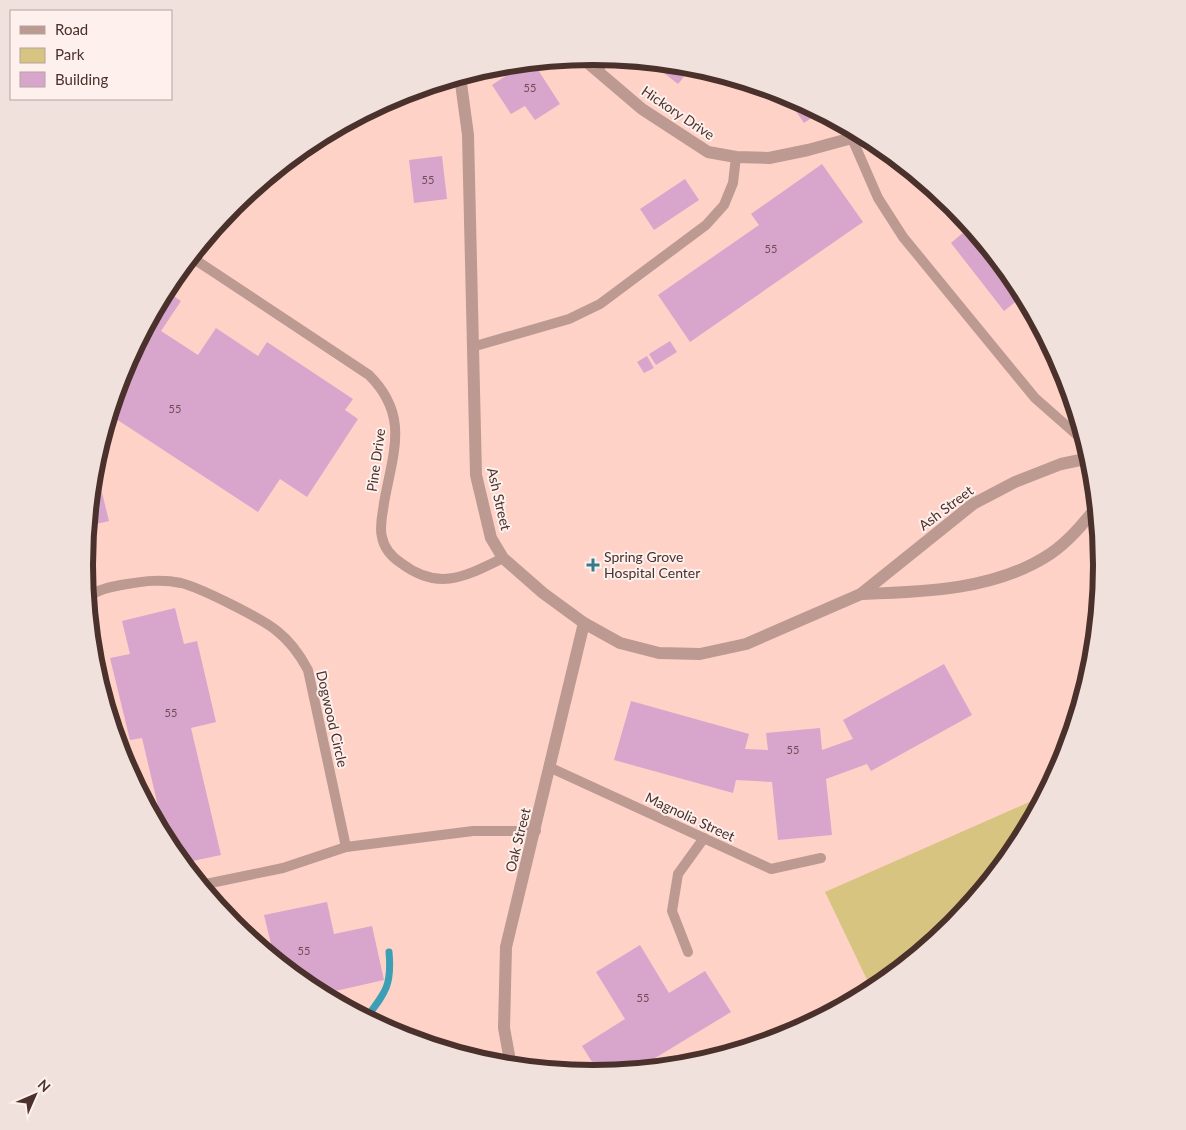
<svg xmlns="http://www.w3.org/2000/svg" width="1186" height="1130" font-family="Lato,sans-serif">
  <style>
    .built { fill: #ffd2c7 }
    .green { fill: #d7c480 }
    .lines { fill: none; stroke-linecap: round; stroke-linejoin: round }
    .stream { stroke: #3b9fb5; stroke-width: 7 }
    .building { fill: #d8a5cd }
    .lane { stroke: #bc9991; stroke-width: 10 }
    .street { stroke: #bc9991; stroke-width: 12 }
    .poi-dot { fill: #377b8a; stroke: #fef0ed; stroke-width: 2 }
    .labels { text-anchor: middle; stroke-width: 4; stroke-linejoin: round; paint-order: stroke }
    .number-label { font-size: 11px; fill: #6e4e54 }
    .street-label { font-size: 14px; fill: #4a312b; stroke: #fef0ed }
    .poi-label { font-size: 14px; fill: #4a312b; stroke: #fef0ed; text-anchor: start }
    .rim { fill: none; stroke: #4a312b; stroke-width: 6 }
  </style>
  <rect width="100%" height="100%" fill="#fadfd9"/>
  <circle class="built" cx="593" cy="565" r="507"/>
  <path class="green" d="M1043 796 1016 848 953 925 872 990 825 892Z"/>
  <g class="lines">
    <path class="stream" d="M366 1018C386 992 392 985 389 952"/>
  </g>
  <g class="building">
    <path d="M533 62 560 104 535 120 525 106 511 114 492 85 526 63Z"/>
    <path d="M650 62 691 66 692 67 678 84Z"/>
    <path d="M801 102 820 112 804 123 793 107Z"/>
    <path d="M442 156 447 199 414 203 409 160Z"/>
    <path d="M822 164 863 222 690 342 658 295 759 225 751 214Z"/>
    <path d="M685 179 699 200 654 230 640 209Z"/>
    <path d="M959 213 1016 283 1039 326 1018 300 1004 311 951 243 965 231 954 217Z"/>
    <path d="M166 291 181 301 161 331 198 355 216 328 258 356 267 342 353 399 345 410 358 419 307 497 280 479 258 512 110 415 123 370Z"/>
    <path d="M670 341 677 352 656 365 649 354Z"/>
    <path d="M647 356 654 368 644 373 637 362Z"/>
    <path d="M97 472 109 521 88 526 93 473Z"/>
    <path d="M175 608 184 644 197 641 216 722 191 728 221 855 183 863 166 840 142 738 130 740 110 658 130 654 122 621Z"/>
    <path d="M944 664 972 715 871 771 867 764 826 779 832 835 778 840 772 782 736 780 733 793 614 760 631 701 749 734 745 749 768 750 766 733 820 728 822 750 853 739 843 720Z"/>
    <path d="M327 902 334 934 372 926 384 980 322 994 310 988 264 950 272 948 264 915Z"/>
    <path d="M640 945 669 993 705 971 731 1012 637 1069 599 1073 582 1046 625 1019 596 972Z"/>
  </g>
  <g class="lines">
    <g class="lane">
      <path d="M596 70 609 58"/>
      <path d="M847 127 878 198 903 237 1035 398 1085 442"/>
      <path d="M191 257 369 375C410 416 393 452 384 503 383 513 379 526 382 537 384 548 392 557 401 563 439 592 466 576 503 558"/>
      <path d="M472 347 569 319 600 304 706 225 724 205 733 183 736 157"/>
      <path d="M87 598C97 589 114 586 127 584 145 581 162 579 181 583 201 588 261 618 277 631 291 642 300 655 308 670L346 847"/>
      <path d="M551 768 771 869 821 858"/>
      <path d="M201 885 283 868 346 847 473 831H536"/>
      <path d="M688 952 672 911 678 874 704 838"/>
    </g>
    <g class="street">
      <path d="M581 57 642 109 708 152 736 157 769 158 808 150 852 138 860 134"/>
      <path d="M460 76 468 135 476 475 491 538 503 558 543 593 584 623 620 643 659 653 700 654 746 644 861 594 973 504 1015 482 1061 464 1090 458"/>
      <path d="M861 594C924 592 996 590 1050 554 1068 542 1082 525 1096 508"/>
      <path d="M511 1066 504 1028 506 947 584 623"/>
    </g>
  </g>
  <path class="poi-dot" d="M590.5 557.5h5v5h5v5h-5v5h-5v-5h-5v-5h5z"/>
  <g class="labels">
    <g class="number-label">
      <text x="530" y="92">55</text>
      <text x="428" y="184">55</text>
      <text x="771" y="253">55</text>
      <text x="175" y="413">55</text>
      <text x="171" y="717">55</text>
      <text x="793" y="754">55</text>
      <text x="304" y="955">55</text>
      <text x="643" y="1002">55</text>
    </g>
    <g class="street-label">
      <text transform="translate(678 113) rotate(34)" y="5">Hickory Drive</text>
      <text transform="translate(376 460) rotate(-82)" y="5">Pine Drive</text>
      <text transform="translate(499 499) rotate(77)" y="5">Ash Street</text>
      <text transform="translate(946 508) rotate(-37)" y="5">Ash Street</text>
      <text transform="translate(332 719) rotate(77)" y="5">Dogwood Circle</text>
      <text transform="translate(690 817) rotate(25)" y="5">Magnolia Street</text>
      <text transform="translate(518 840) rotate(-76)" y="5">Oak Street</text>
    </g>
    <g class="poi-label">
      <text x="604" y="562">Spring Grove<tspan x="604" dy="16">Hospital Center</tspan></text>
    </g>
  </g>
  <path d="M0 0H1186V1130H0ZM93 565a500 500 0 1 1 1000 0a500 500 0 1 1-1000 0Z" fill="#f0e1dd" fill-rule="evenodd"/>
  <path class="rim" d="M93 565a500 500 0 1 1 1000 0a500 500 0 1 1-1000 0Z"/>
  <rect x="10" y="10" width="162" height="90" fill="#fef0ed" stroke="#b6a49f"/>
  <rect x="20" y="26" width="25" height="8" fill="#bc9991" stroke="#b6a49f"/>
  <text x="55" y="35" font-size="15" fill="#4a312b">Road</text>
  <rect x="20" y="48" width="25" height="15" fill="#d7c480" stroke="#b6a49f"/>
  <text x="55" y="60" font-size="15" fill="#4a312b">Park</text>
  <rect x="20" y="72" width="25" height="15" fill="#d8a5cd" stroke="#b6a49f"/>
  <text x="55" y="85" font-size="15" fill="#4a312b">Building</text>
  <g transform="translate(35 1095) rotate(45)" stroke="#fef0ed" stroke-width="4" paint-order="stroke">
  <path d="M0-4L9 19L0 12L-9 19Z" fill="#4a312b"/>
  <text y="-8" font-size="14" font-weight="bold" text-anchor="middle" fill="#4a312b">N</text>
  </g>
</svg>
